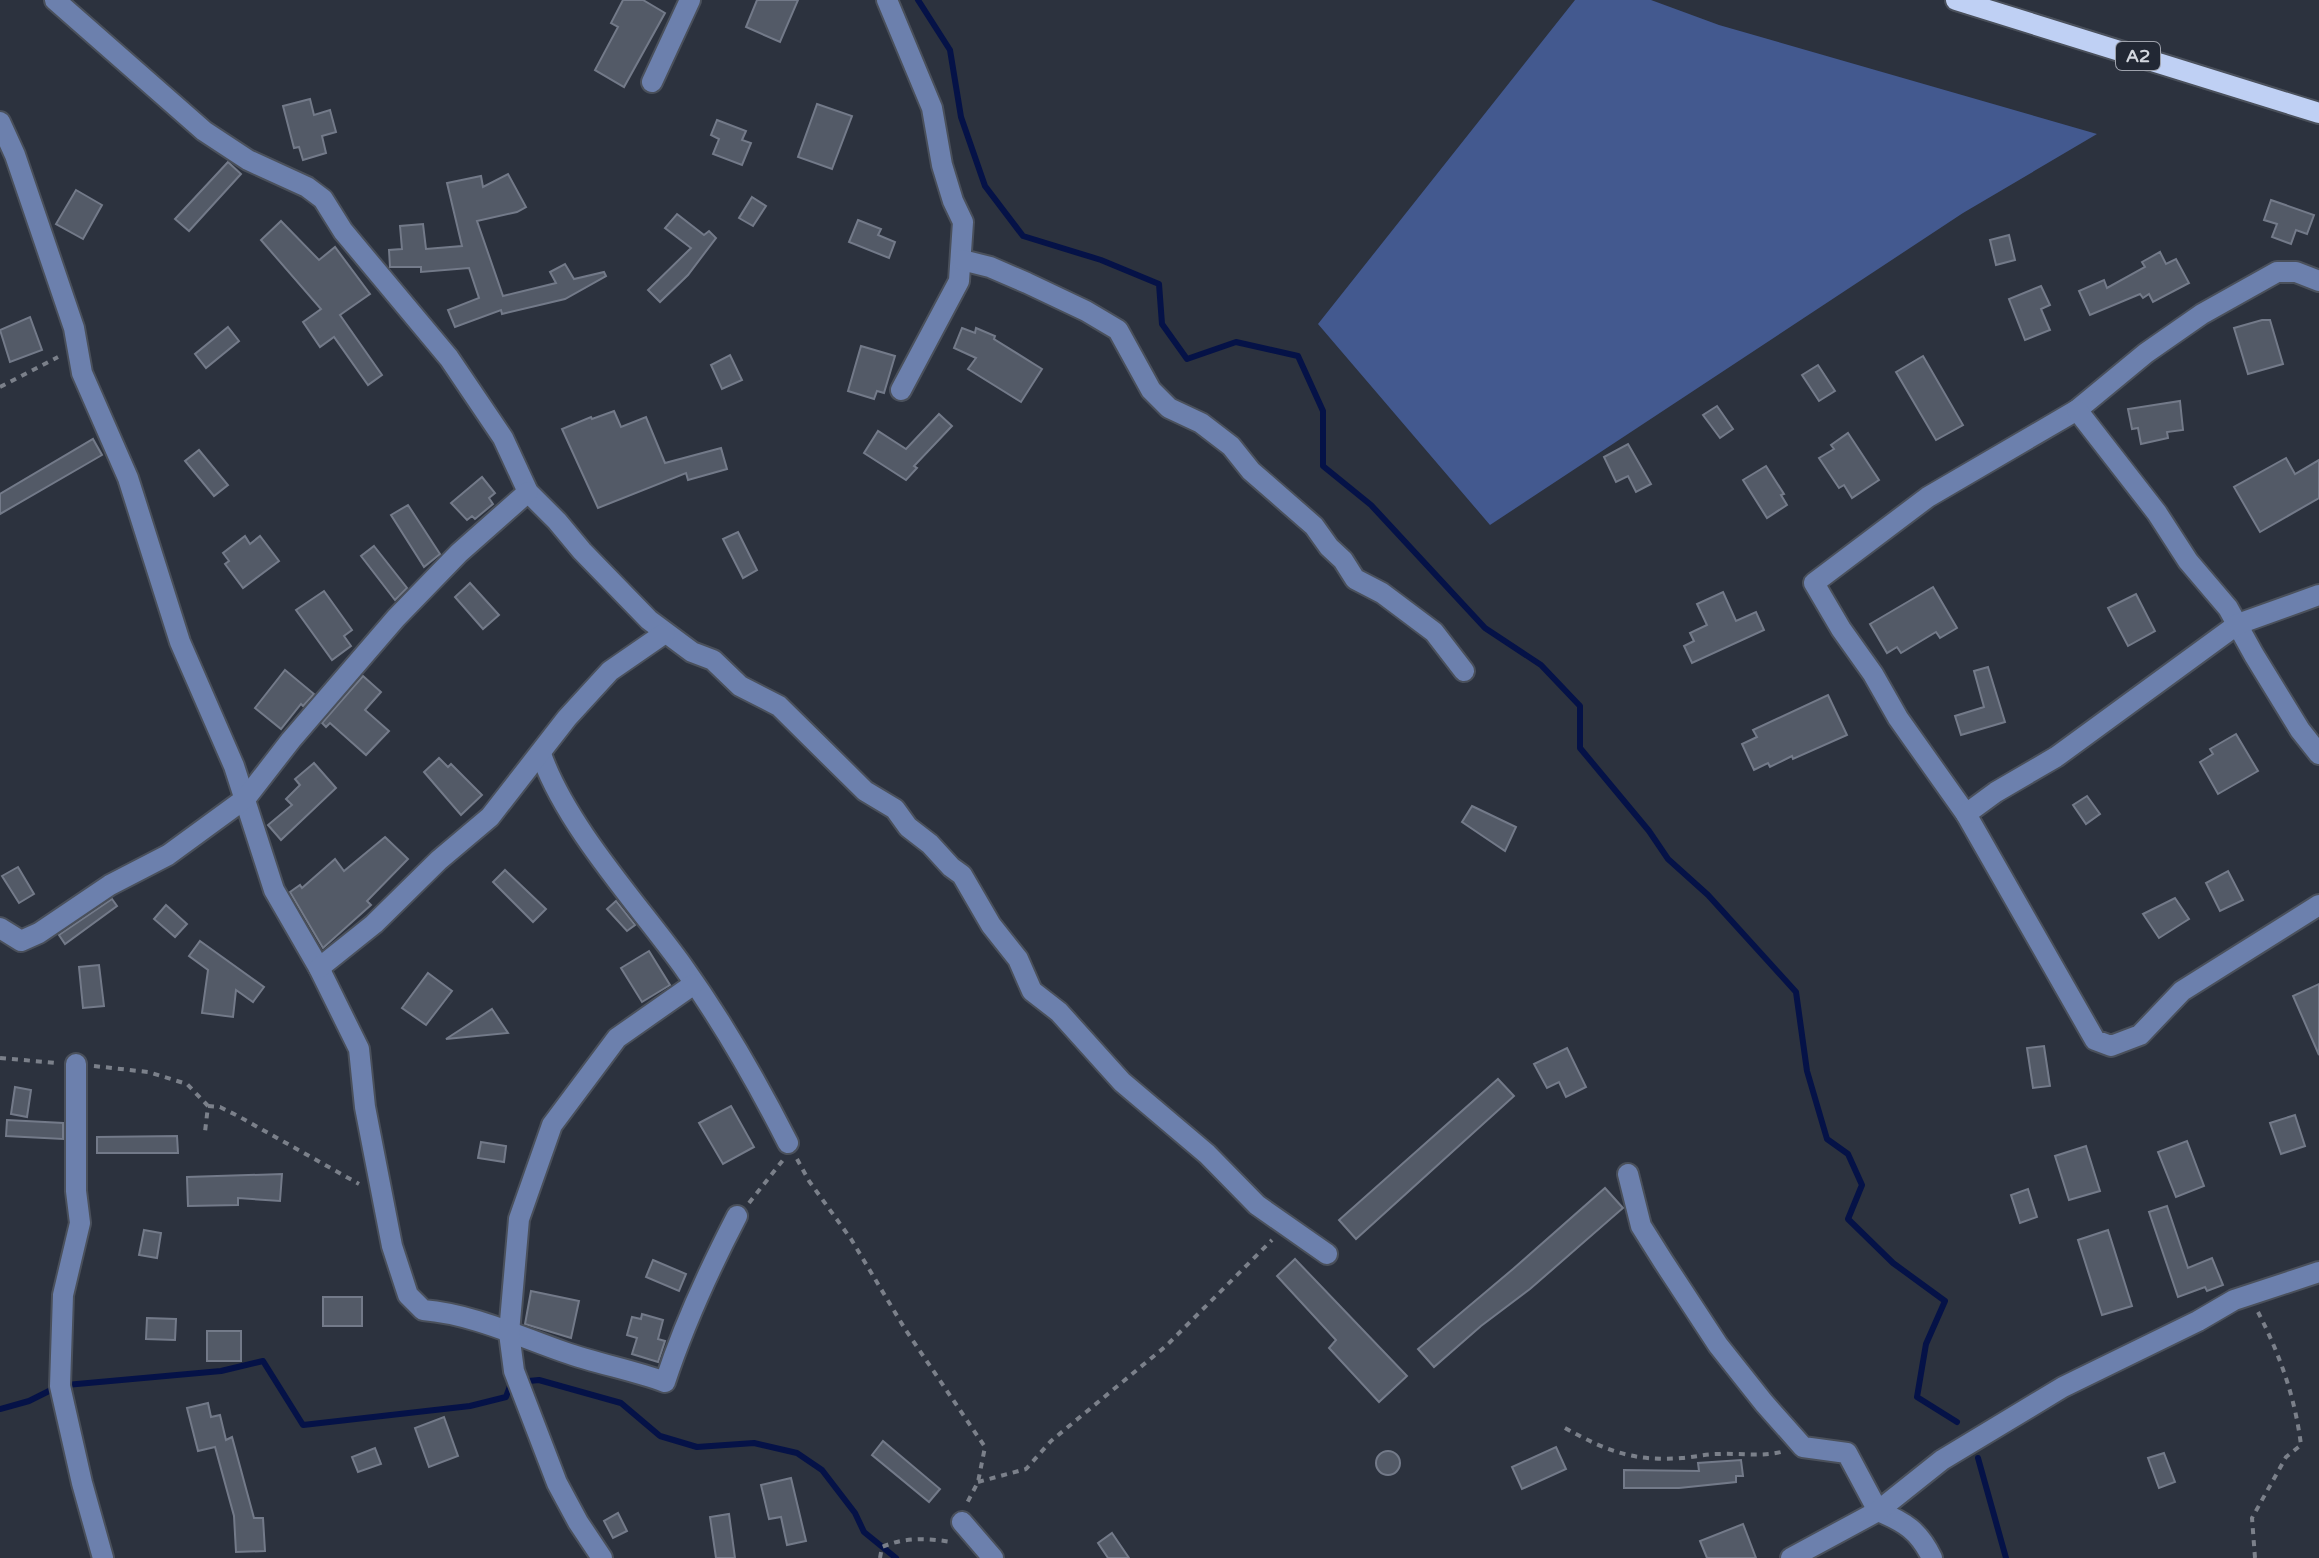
<svg xmlns="http://www.w3.org/2000/svg" width="2319" height="1558" font-family="'Varela Round',sans-serif">
  <style>
    .green { fill: #43598f }
    .lines { fill: none; stroke-linecap: round; stroke-linejoin: round }
    .stream { stroke: #051247; stroke-width: 6 }
    .building { fill: #535a67; stroke: #737a89; stroke-width: 2 }
    .minor-casing { stroke: #4a505b; stroke-width: 24 }
    .major-casing { stroke: #4a505b; stroke-width: 24 }
    .path { stroke: #7b808a; stroke-width: 4; stroke-dasharray: 6 6; stroke-linecap: butt }
    .minor { stroke: #6c80ad; stroke-width: 20 }
    .major { stroke: #bfd0f4; stroke-width: 20 }
    .labels { text-anchor: middle; stroke-width: 6; stroke-linejoin: round; paint-order: stroke }
    .shield { fill: #222834; stroke: #9ea2ac; stroke-width: 2 }
    .shield-label { font-size: 18px; font-weight: bold; fill: #d3d7df }
  </style>
  <rect width="100%" height="100%" fill="#2c323e"/>
  <path class="green" d="M1575 0H1651L1719 25 2097 134 1963 213 1490 525 1318 324Z"/>
  <g class="lines">
    <g class="stream">
      <path d="M918 0 950 50 961 117 985 186 1023 236 1101 260 1159 284 1162 324 1187 359 1236 342 1298 356 1323 411V466L1371 505 1485 628 1541 665 1580 706V748L1649 831 1668 859 1708 895 1796 992 1807 1071 1827 1139 1848 1154 1862 1185 1848 1219 1893 1263 1945 1301 1926 1344 1917 1397 1957 1422"/>
      <path d="M66 1385 221 1371 263 1361 303 1425 470 1406 506 1397 510 1386 518 1382 539 1380 621 1403 660 1436 697 1447 754 1443 797 1453 822 1470 855 1513 864 1532 896 1558"/>
      <path d="M0 1409 29 1401 55 1388"/>
      <path d="M1978 1458 2006 1558"/>
    </g>
  </g>
  <g class="building">
    <path d="M623 0H643L665 13 624 87 595 70 618 27 611 23Z"/>
    <path d="M757 0H798L780 42 746 27Z"/>
    <path d="M310 99 314 115 330 110 336 132 322 136 326 153 303 160 299 147 294 148 283 106Z"/>
    <path d="M817 104 852 116 832 169 798 157Z"/>
    <path d="M717 120 746 131 742 140 751 143 742 165 713 154 719 139 711 135Z"/>
    <path d="M228 162 241 174 189 231 175 219Z"/>
    <path d="M508 174 526 207 517 212 477 221 503 296 556 283 550 272 565 264 574 279 604 272 606 276 565 299 502 314 501 310 455 327 448 310 479 298 469 268 421 272V267H390L389 250 402 249 400 226 423 224 426 249 462 246 447 183 481 176 483 187Z"/>
    <path d="M76 190 102 205 83 239 56 224Z"/>
    <path d="M752 197 766 206 753 226 739 218Z"/>
    <path d="M2271 200 2314 215 2307 234 2296 230 2291 244 2272 237 2277 224 2264 220Z"/>
    <path d="M677 214 704 235 709 231 716 238 688 275 660 302 648 290 691 248 665 228Z"/>
    <path d="M858 220 881 229 878 235 895 242 889 258 849 242Z"/>
    <path d="M281 221 319 260 335 247 370 294 340 315 382 375 368 385 334 337 320 347 303 322 321 309 261 240Z"/>
    <path d="M2009 235 2015 260 1996 265 1990 240Z"/>
    <path d="M2160 252 2166 264 2176 259 2189 283 2153 302 2149 294 2143 298 2140 294 2090 315 2079 291 2104 280 2107 288 2145 267 2142 262Z"/>
    <path d="M2041 286 2050 305 2041 309 2050 330 2025 340 2009 299Z"/>
    <path d="M30 317 42 350 10 362 0 330Z"/>
    <path d="M2262 320H2270L2283 364 2248 374 2234 328Z"/>
    <path d="M228 327 239 341 206 368 195 354Z"/>
    <path d="M962 328 975 333 976 328 995 336 994 339 1042 369 1021 402 968 369 976 358 954 348Z"/>
    <path d="M861 346 895 356 884 393 877 391 874 399 848 391Z"/>
    <path d="M730 355 742 380 722 389 711 365Z"/>
    <path d="M1923 356 1963 425 1936 440 1896 372Z"/>
    <path d="M1818 365 1835 391 1819 401 1802 375Z"/>
    <path d="M2180 401 2183 430 2167 432 2168 438 2141 444 2138 428 2132 429 2128 409Z"/>
    <path d="M1717 406 1733 429 1720 438 1703 415Z"/>
    <path d="M614 411 621 427 646 417 665 463 721 448 727 469 688 480 686 473 598 508 562 429 591 417 592 419Z"/>
    <path d="M939 414 952 426 914 466 917 468 906 480 864 453 878 431 906 449Z"/>
    <path d="M1848 433 1879 480 1852 498 1844 485 1839 488 1819 458 1834 449 1831 445Z"/>
    <path d="M93 439 102 455 0 514V494Z"/>
    <path d="M1628 444 1651 484 1636 492 1628 476 1616 482 1604 457Z"/>
    <path d="M199 450 228 485 214 496 185 461Z"/>
    <path d="M2286 458 2295 474 2319 460V498L2260 532 2234 487Z"/>
    <path d="M1766 466 1784 494 1781 495 1787 505 1767 518 1743 480Z"/>
    <path d="M482 477 495 493 489 498 493 504 475 519 472 516 467 520 451 503Z"/>
    <path d="M408 505 440 554 424 567 391 515Z"/>
    <path d="M738 532 757 570 743 578 723 539Z"/>
    <path d="M245 536 250 544 260 536 279 561 243 588 225 564 229 561 223 553Z"/>
    <path d="M374 546 407 588 395 600 361 556Z"/>
    <path d="M470 583 499 615 483 629 455 597Z"/>
    <path d="M1933 587 1957 628 1940 638 1936 632 1901 653 1897 647 1887 653 1870 624Z"/>
    <path d="M324 591 352 630 344 636 351 646 332 660 296 610Z"/>
    <path d="M1723 592 1736 621 1756 612 1764 630 1692 663 1684 646 1694 641 1690 633 1707 625 1697 604Z"/>
    <path d="M2136 594 2155 631 2128 646 2108 608Z"/>
    <path d="M1988 667 2005 722 1961 735 1955 716 1984 707 1974 671Z"/>
    <path d="M285 670 314 694 303 706 301 704 281 729 255 708Z"/>
    <path d="M363 676 381 692 365 710 389 731 366 755 330 723 326 727 322 723Z"/>
    <path d="M1828 695 1847 735 1793 759 1792 756 1770 767 1768 763 1754 770 1742 744 1757 737 1753 730Z"/>
    <path d="M2236 734 2258 771 2218 794 2200 762 2213 754 2210 749Z"/>
    <path d="M439 758 448 767 451 764 482 795 461 815 424 772Z"/>
    <path d="M314 763 336 788 281 840 268 825 292 805 286 799 300 785 295 779Z"/>
    <path d="M2087 796 2100 814 2086 824 2073 805Z"/>
    <path d="M1472 806 1516 827 1505 851 1462 822Z"/>
    <path d="M385 837 408 859 367 901 371 905 323 948 290 892 300 885 302 888 335 859 344 871Z"/>
    <path d="M18 867 34 894 19 903 2 876Z"/>
    <path d="M505 870 546 909 533 922 493 882Z"/>
    <path d="M2228 871 2243 900 2220 911 2206 883Z"/>
    <path d="M2175 898 2189 919 2159 938 2143 914Z"/>
    <path d="M112 899 117 906 65 944 59 935Z"/>
    <path d="M616 901 635 925 627 931 607 909Z"/>
    <path d="M166 905 187 924 175 937 154 919Z"/>
    <path d="M200 941 264 987 253 1002 236 990 233 1017 202 1013 208 970 189 956Z"/>
    <path d="M649 951 670 985 642 1002 621 968Z"/>
    <path d="M99 965 104 1006 83 1008 79 967Z"/>
    <path d="M428 973 452 991 426 1025 402 1008Z"/>
    <path d="M2319 984V1055L2293 996Z"/>
    <path d="M492 1009 508 1033 446 1039Z"/>
    <path d="M2044 1046 2050 1086 2033 1088 2027 1048Z"/>
    <path d="M1567 1048 1586 1087 1566 1097 1559 1082 1547 1088 1534 1064Z"/>
    <path d="M1498 1079 1514 1096 1356 1239 1339 1220Z"/>
    <path d="M15 1087 31 1090 27 1117 11 1114Z"/>
    <path d="M731 1106 754 1147 723 1164 699 1123Z"/>
    <path d="M2295 1115 2305 1146 2281 1154 2270 1123Z"/>
    <path d="M7 1120 63 1123V1139L6 1136Z"/>
    <path d="M177 1136 178 1153H97V1137Z"/>
    <path d="M2187 1141 2204 1186 2176 1197 2158 1152Z"/>
    <path d="M481 1142 506 1146 504 1162 478 1158Z"/>
    <path d="M2086 1146 2100 1191 2069 1200 2055 1156Z"/>
    <path d="M282 1174 280 1201 238 1198V1205L188 1206 187 1177Z"/>
    <path d="M1605 1188 1623 1208 1530 1289 1481 1326 1434 1367 1418 1349 1513 1269Z"/>
    <path d="M2028 1189 2037 1217 2020 1223 2011 1195Z"/>
    <path d="M2167 1206 2188 1268 2212 1258 2223 1285 2207 1291 2205 1287 2178 1297 2149 1212Z"/>
    <path d="M144 1230 161 1233 157 1258 139 1255Z"/>
    <path d="M2108 1230 2132 1306 2102 1315 2078 1240Z"/>
    <path d="M1295 1259 1407 1376 1379 1402 1329 1348 1336 1340 1277 1276Z"/>
    <path d="M653 1260 686 1274 679 1291 646 1277Z"/>
    <path d="M531 1291 579 1301 571 1338 525 1324Z"/>
    <rect x="323" y="1297" width="39" height="29"/>
    <path d="M642 1314 663 1320 658 1339 665 1341 658 1362 632 1354 637 1338 627 1335 632 1317 641 1319Z"/>
    <path d="M147 1318 176 1319 175 1340 146 1339Z"/>
    <rect x="207" y="1331" width="34" height="30"/>
    <path d="M208 1403 211 1417 220 1415 226 1440 232 1437 254 1518H263L265 1551 236 1552 234 1516 215 1447 198 1451 187 1408Z"/>
    <path d="M444 1417 458 1456 429 1467 415 1428Z"/>
    <path d="M883 1441 940 1489 929 1502 872 1455Z"/>
    <path d="M1556 1447 1566 1469 1522 1489 1512 1467Z"/>
    <path d="M375 1448 381 1464 358 1472 352 1457Z"/>
    <circle cx="1388" cy="1463" r="12"/>
    <path d="M2164 1453 2175 1482 2159 1488 2148 1458Z"/>
    <path d="M1741 1460 1743 1476H1736V1482L1679 1488H1624V1470L1699 1471 1698 1463Z"/>
    <path d="M791 1478 806 1541 787 1545 781 1517 769 1519 761 1485Z"/>
    <path d="M618 1513 627 1531 613 1538 604 1521Z"/>
    <path d="M729 1514 735 1558H716L710 1517Z"/>
    <path d="M1743 1524 1756 1558H1707L1700 1541Z"/>
    <path d="M1112 1533 1129 1558H1108L1098 1543Z"/>
  </g>
  <g class="lines">
    <defs>
      <g id="minor">
        <path d="M55 0 204 131 248 160 307 187 323 199 343 231 449 358 503 438 528 492 557 521 582 551 649 620 692 652 713 660 740 686 779 706 865 791 895 809 908 827 930 844 951 867 962 875 991 925 1018 959 1032 991 1059 1012 1122 1082 1207 1154 1257 1205 1327 1254"/>
        <path d="M887 0 932 108 942 165 953 201 963 222 959 281 901 390"/>
        <path d="M652 82 690 0"/>
        <path d="M0 122 15 155 74 328 82 373 128 478 180 642 234 766 274 890 319 968 359 1049 365 1107 392 1246 408 1295 423 1310C472 1314 518 1336 564 1352 598 1364 632 1370 665 1382 684 1324 709 1270 737 1216"/>
        <path d="M962 260 990 267 1027 283 1086 311 1118 330 1151 390 1169 408 1201 423 1231 446 1251 471 1314 526 1329 547 1343 560 1355 579 1382 593 1434 632 1464 671"/>
        <path d="M2319 281 2296 272H2277L2202 314 2146 353 2077 410 1928 497 1814 583 1841 629 1873 674 1898 718 1966 814 2095 1040 2111 1046 2140 1035 2182 991 2319 905"/>
        <path d="M2077 410 2157 513 2188 561 2228 608 2254 655 2300 730 2319 754"/>
        <path d="M541 754C566 826 637 903 682 965 722 1021 757 1082 788 1143"/>
        <path d="M1966 814 1996 792 2056 757 2238 624 2319 595"/>
        <path d="M0 928 21 941 39 933 110 885 168 855 246 798 291 740 396 618 459 553 528 492"/>
        <path d="M319 968 374 924 439 860 490 817 567 718 610 671 665 633"/>
        <path d="M76 1064V1191L80 1223 63 1295 60 1386 82 1483 103 1558"/>
        <path d="M1628 1174 1641 1226 1663 1261 1718 1345 1764 1403 1803 1447 1847 1453 1878 1511C1905 1522 1919 1531 1932 1558"/>
        <path d="M962 1522 993 1558"/>
        <path d="M602 1558 578 1522 557 1483 514 1371 509 1333 519 1219 552 1125 617 1038 694 984"/>
        <path d="M1791 1558 1878 1511 1942 1460 2063 1387 2198 1321 2234 1300 2319 1272"/>
      </g>
      <path id="major" d="M1956 0 2319 113"/>
    </defs>
    <use href="#minor" class="minor-casing"/>
    <use href="#major" class="major-casing"/>
    <g class="path">
      <path d="M0 387 58 357"/>
      <path d="M0 1058 57 1063"/>
      <path d="M94 1066 148 1072 187 1084 208 1106 205 1132"/>
      <path d="M208 1106 220 1107 238 1116 359 1184"/>
      <path d="M797 1159 809 1181 851 1239 905 1329 985 1447 978 1482 967 1503"/>
      <path d="M749 1203 783 1160"/>
      <path d="M1565 1428C1606 1451 1635 1462 1682 1458 1695 1457 1707 1454 1719 1454 1741 1453 1760 1457 1781 1452"/>
      <path d="M978 1482 1026 1469 1051 1441 1166 1346 1272 1240"/>
      <path d="M880 1558 882 1547C905 1537 927 1538 951 1542"/>
      <path d="M2255 1558 2252 1518 2286 1457 2301 1445C2295 1397 2280 1355 2258 1312"/>
    </g>
    <use href="#minor" class="minor"/>
    <use href="#major" class="major"/>
  </g>
  <g class="labels">
    <rect class="shield" x="2116" y="42" width="44" height="28" rx="6"/>
    <g class="shield-label">
      <text x="2138" y="62">A2</text>
    </g>
  </g>
</svg>
